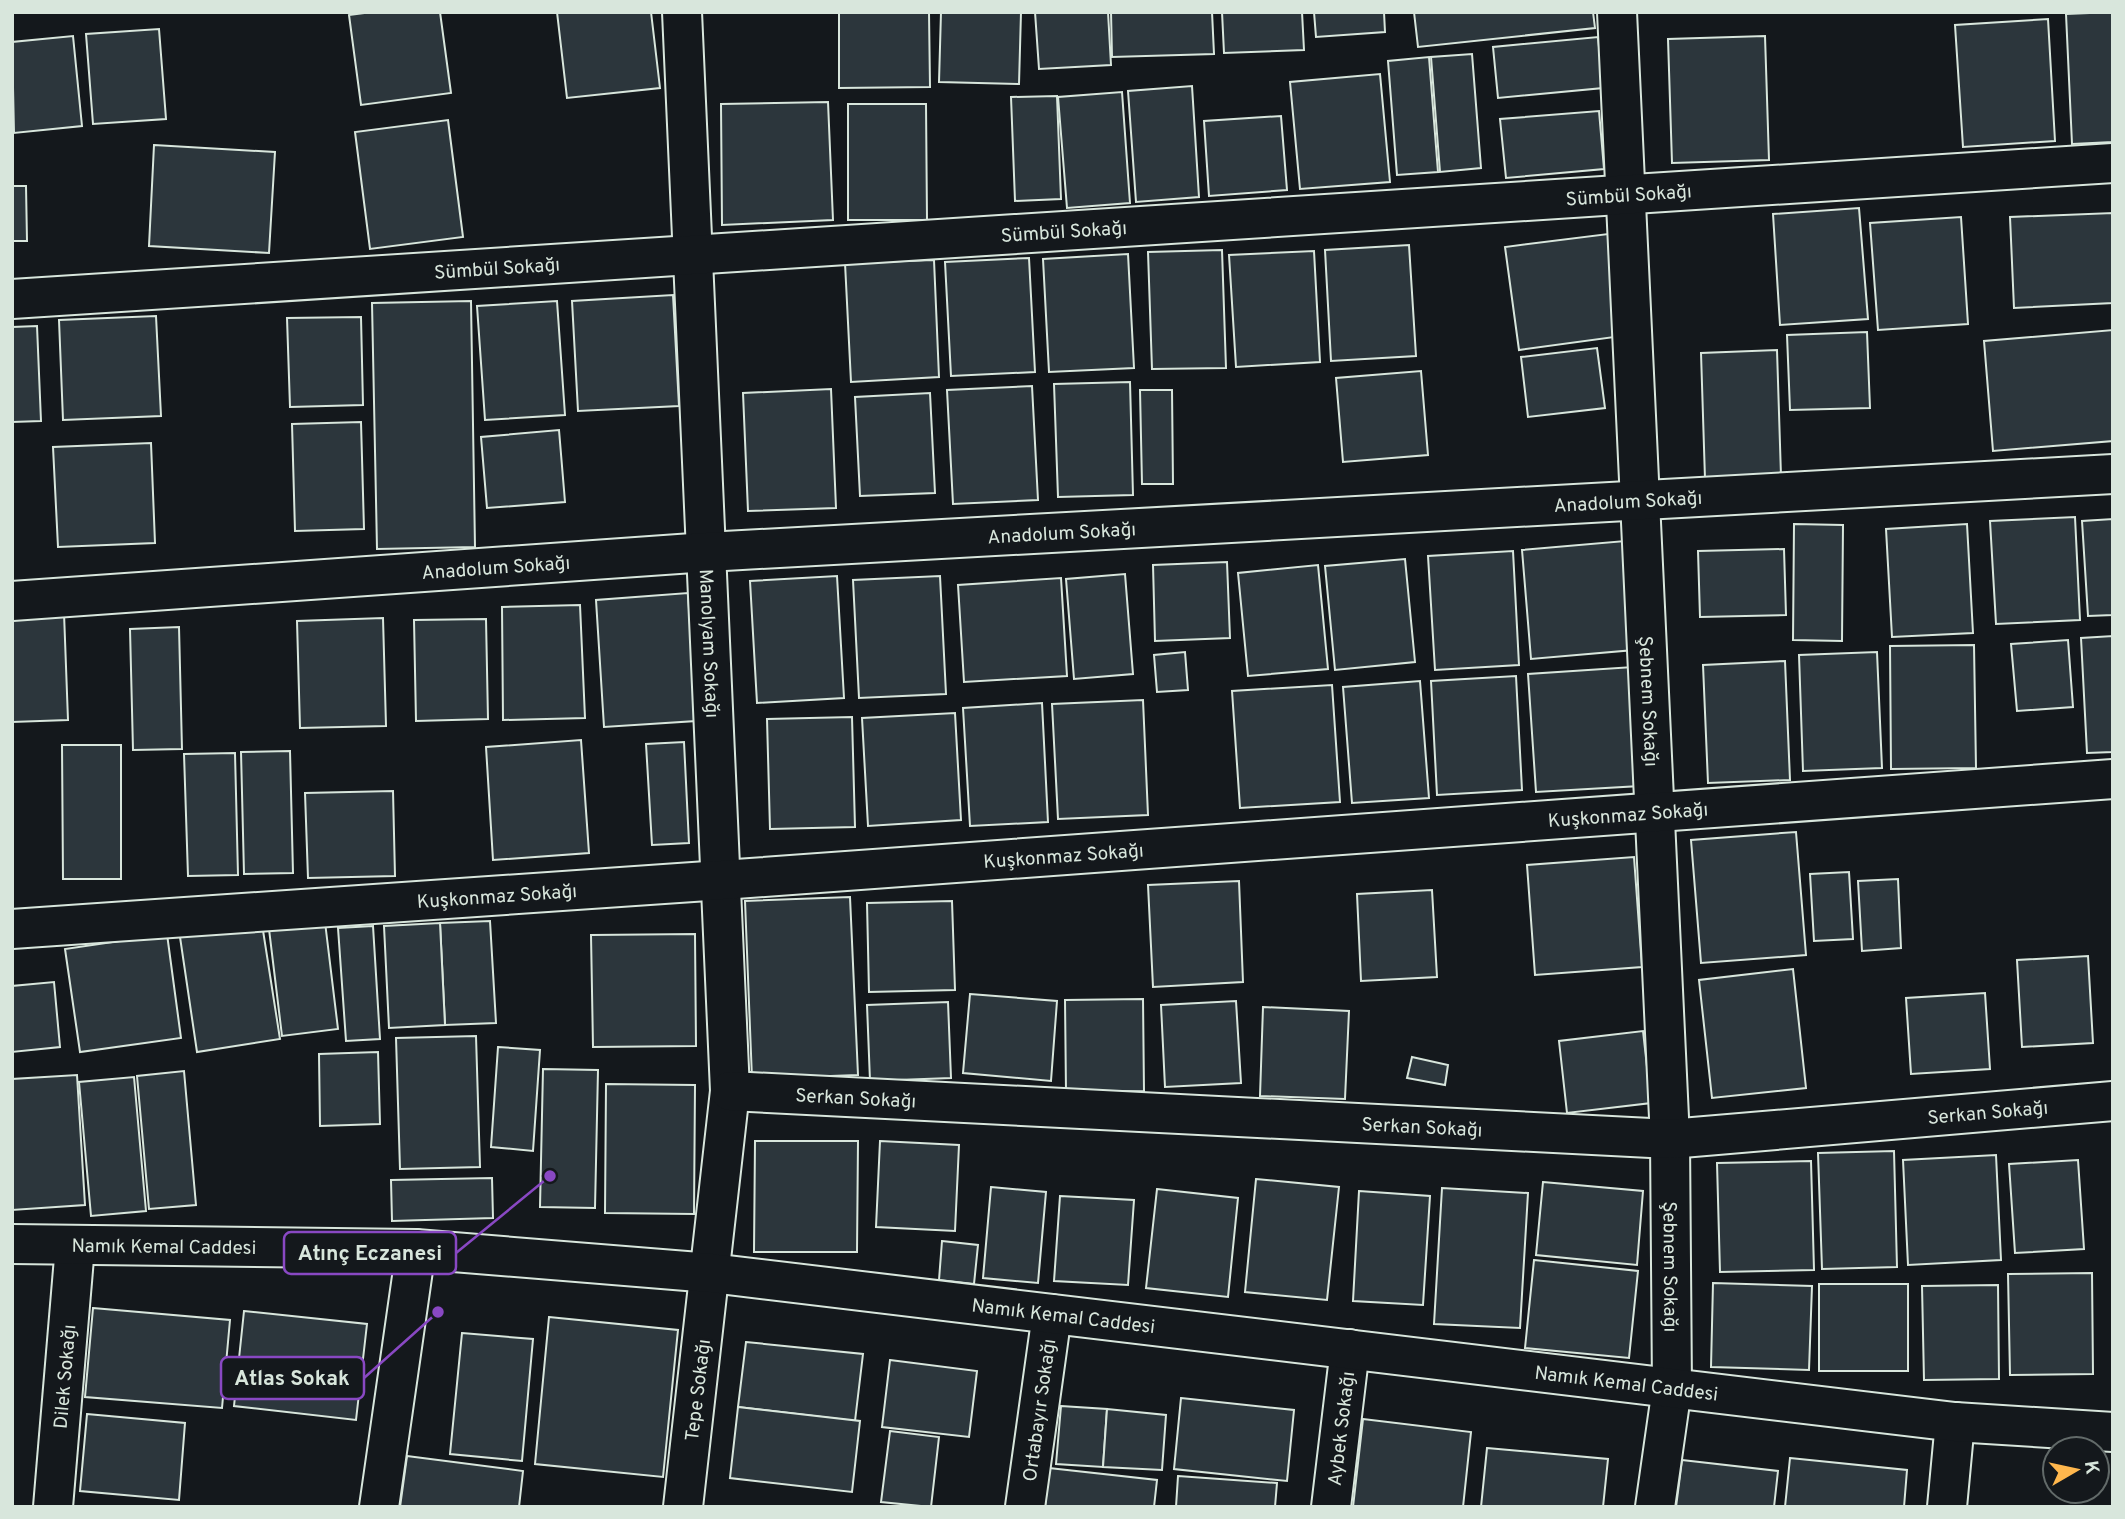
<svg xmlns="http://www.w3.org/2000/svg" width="2125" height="1519" font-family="Overpass,sans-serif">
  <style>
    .building { fill: #2c363c; stroke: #d8e6dc; stroke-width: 2 }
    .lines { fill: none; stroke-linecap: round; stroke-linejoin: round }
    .minor-casing { stroke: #d8e6dc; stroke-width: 42 }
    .tertiary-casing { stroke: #d8e6dc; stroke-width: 42 }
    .minor { stroke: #14181c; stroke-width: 38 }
    .tertiary { stroke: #14181c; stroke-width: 38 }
    .labels { text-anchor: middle; stroke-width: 5; stroke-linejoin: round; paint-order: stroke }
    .street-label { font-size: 19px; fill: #d8e6dc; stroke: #14181c }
    .leader { fill: none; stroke: #8948c3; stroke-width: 2.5 }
    .callout-dot { fill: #8948c3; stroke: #14181c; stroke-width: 2.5 }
    .callout { fill: #14181c; stroke: #8948c3; stroke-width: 2.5 }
    .callout-label { font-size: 21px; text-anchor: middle; font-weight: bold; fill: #d8e6dc }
  </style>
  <rect width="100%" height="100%" fill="#14181c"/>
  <g class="building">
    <path d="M372 12H440L451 93 361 105 349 15Z"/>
    <path d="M557 12H651L660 88 567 98Z"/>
    <path d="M839 12H929L930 87 839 88Z"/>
    <path d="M941 12H1021L1019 84 939 82Z"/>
    <path d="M1035 12H1108L1111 65 1039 69Z"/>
    <path d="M1111 12H1212L1214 54 1112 57Z"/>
    <path d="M1222 12H1302L1304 50 1224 53Z"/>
    <path d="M1314 12H1384L1385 32 1316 37Z"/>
    <path d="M1414 12H1593L1595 28 1418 47Z"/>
    <path d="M2113 12V142L2072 144 2066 14Z"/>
    <path d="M2048 19 2055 141 1963 147 1955 25Z"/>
    <path d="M159 29 166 119 93 124 86 34Z"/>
    <path d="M73 36 82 126 14 133 12 42Z"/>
    <path d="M1765 36 1769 160 1672 163 1668 39Z"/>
    <path d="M1598 37 1603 88 1498 98 1493 47Z"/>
    <path d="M1472 54 1481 168 1440 172 1431 57Z"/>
    <path d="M1429 57 1438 172 1397 175 1388 61Z"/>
    <path d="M1380 74 1390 182 1300 189 1290 82Z"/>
    <path d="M1192 86 1199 197 1136 202 1128 91Z"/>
    <path d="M1122 92 1130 203 1067 208 1058 97Z"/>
    <path d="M1057 96 1061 199 1015 201 1011 97Z"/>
    <path d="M828 102 833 220 722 225 721 104Z"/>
    <path d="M848 104H926L927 220H848Z"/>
    <path d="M1599 111 1604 169 1506 178 1500 119Z"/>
    <path d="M1281 116 1287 190 1209 196 1204 121Z"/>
    <path d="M448 120 463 237 370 249 355 132Z"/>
    <path d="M154 145 275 152 269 253 149 246Z"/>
    <path d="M12 186H26L27 241H12Z"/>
    <path d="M1859 208 1868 319 1780 325 1773 214Z"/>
    <path d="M2113 213V303L2014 308 2010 217Z"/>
    <path d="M1961 217 1968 324 1878 330 1870 223Z"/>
    <path d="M1608 234 1622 336 1519 350 1505 247Z"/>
    <path d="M1409 245 1416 356 1331 361 1325 250Z"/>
    <path d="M1222 250 1226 368 1152 369 1148 252Z"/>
    <path d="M1314 251 1320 362 1236 367 1229 255Z"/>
    <path d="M1128 254 1134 368 1049 372 1043 259Z"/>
    <path d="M1029 258 1035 372 951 376 945 262Z"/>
    <path d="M934 260 939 377 851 382 845 263Z"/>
    <path d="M673 295 679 406 578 411 572 301Z"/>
    <path d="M471 301 475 547 377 549 372 303Z"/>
    <path d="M557 301 565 415 485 420 477 306Z"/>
    <path d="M156 316 161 416 63 420 59 320Z"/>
    <path d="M361 317 363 405 290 407 287 318Z"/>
    <path d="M37 326 41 421 12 422V327Z"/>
    <path d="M2113 330V441L1993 451 1984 341Z"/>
    <path d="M1867 332 1870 408 1790 410 1787 335Z"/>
    <path d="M1597 348 1605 408 1528 417 1521 357Z"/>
    <path d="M1777 350 1781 476 1705 479 1701 353Z"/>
    <path d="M1421 371 1428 455 1343 462 1336 378Z"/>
    <path d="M1130 382 1133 495 1058 497 1054 384Z"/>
    <path d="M1032 386 1038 500 953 504 947 390Z"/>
    <path d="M831 389 836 508 748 511 743 393Z"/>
    <path d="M1140 390H1172L1173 484H1142Z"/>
    <path d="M930 393 935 493 860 496 855 397Z"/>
    <path d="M361 422 364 529 295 531 292 424Z"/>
    <path d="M559 430 565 502 487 508 481 437Z"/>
    <path d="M151 443 155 543 58 547 53 447Z"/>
    <path d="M2075 517 2080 620 1996 624 1990 521Z"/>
    <path d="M2113 519V615L2088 616 2082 521Z"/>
    <path d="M1794 524 1843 525 1842 641 1793 640Z"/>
    <path d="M1967 524 1973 633 1892 637 1886 529Z"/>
    <path d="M1625 541 1634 650 1531 659 1522 550Z"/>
    <path d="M1784 549 1786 615 1700 617 1698 551Z"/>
    <path d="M1513 551 1519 665 1435 670 1428 556Z"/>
    <path d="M1405 559 1415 662 1335 670 1325 566Z"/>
    <path d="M1227 562 1230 638 1155 641 1153 565Z"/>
    <path d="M1318 565 1328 669 1248 676 1238 573Z"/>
    <path d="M1125 574 1133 674 1074 679 1066 579Z"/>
    <path d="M837 576 844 698 757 703 750 581Z"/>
    <path d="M940 576 946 694 859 698 853 580Z"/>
    <path d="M1061 578 1067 676 964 682 958 585Z"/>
    <path d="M688 593 696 721 604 727 596 600Z"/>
    <path d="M580 605 585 718 503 720 502 607Z"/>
    <path d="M64 613 68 720 12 722V615Z"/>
    <path d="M383 618 386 726 300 728 297 621Z"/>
    <path d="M486 619 488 719 416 721 414 620Z"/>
    <path d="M179 627 182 749 133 750 130 629Z"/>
    <path d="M2113 636V752L2087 753 2081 638Z"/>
    <path d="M2068 640 2073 707 2017 711 2011 644Z"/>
    <path d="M1974 645 1976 768 1891 769 1890 646Z"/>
    <path d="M1185 652 1188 690 1157 692 1154 655Z"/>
    <path d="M1877 652 1882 768 1803 771 1799 655Z"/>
    <path d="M1785 661 1790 780 1708 783 1703 665Z"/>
    <path d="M1633 667 1640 786 1536 792 1528 674Z"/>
    <path d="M1516 676 1522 790 1437 795 1431 681Z"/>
    <path d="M1420 681 1429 798 1352 803 1343 687Z"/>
    <path d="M1332 685 1340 802 1240 808 1232 691Z"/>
    <path d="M1143 700 1148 815 1058 819 1052 704Z"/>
    <path d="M1042 703 1048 822 970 826 963 708Z"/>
    <path d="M955 713 961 820 868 826 862 718Z"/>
    <path d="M852 717 855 827 770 829 767 719Z"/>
    <path d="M581 740 589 853 493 860 486 747Z"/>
    <path d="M684 742 689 843 652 845 646 744Z"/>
    <path d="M62 745H121V879H63Z"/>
    <path d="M290 751 293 873 244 874 241 752Z"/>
    <path d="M235 753 238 875 188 876 184 754Z"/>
    <path d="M393 791 395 876 308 878 305 793Z"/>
    <path d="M1796 832 1806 955 1701 963 1691 840Z"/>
    <path d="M1634 857 1642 967 1535 975 1527 865Z"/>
    <path d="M1849 872 1853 939 1814 941 1810 874Z"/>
    <path d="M1898 879 1901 948 1862 951 1858 881Z"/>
    <path d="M1239 881 1243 982 1153 987 1148 885Z"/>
    <path d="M1432 890 1437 977 1361 981 1357 894Z"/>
    <path d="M850 897 858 1075 752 1079 745 901Z"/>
    <path d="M952 901 955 990 869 992 867 903Z"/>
    <path d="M490 921 496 1023 445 1025 440 923Z"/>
    <path d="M325 922 338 1029 282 1036 269 929Z"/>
    <path d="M440 923 445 1025 389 1028 384 926Z"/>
    <path d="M262 924 280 1039 197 1052 180 937Z"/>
    <path d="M373 926 380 1039 346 1041 338 928Z"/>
    <path d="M167 934 181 1038 80 1052 65 949Z"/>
    <path d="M695 934 696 1046 593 1047 591 935Z"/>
    <path d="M2088 956 2093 1043 2022 1047 2017 960Z"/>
    <path d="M1793 969 1806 1088 1712 1098 1699 980Z"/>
    <path d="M54 982 60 1047 12 1052V986Z"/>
    <path d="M1985 993 1990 1069 1911 1074 1906 998Z"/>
    <path d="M970 994 1057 1001 1051 1081 963 1073Z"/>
    <path d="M1143 999 1144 1091 1066 1092 1065 1000Z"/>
    <path d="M1236 1001 1241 1083 1165 1087 1161 1005Z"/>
    <path d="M948 1002 951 1078 870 1081 867 1005Z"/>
    <path d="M1263 1007 1349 1011 1345 1099 1260 1096Z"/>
    <path d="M1643 1031 1651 1103 1567 1113 1559 1041Z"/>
    <path d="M476 1036 480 1167 400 1169 396 1038Z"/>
    <path d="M498 1047 540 1050 533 1151 491 1147Z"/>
    <path d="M378 1052 380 1124 320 1126 319 1054Z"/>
    <path d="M1412 1057 1448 1065 1445 1085 1407 1078Z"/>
    <path d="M543 1069 598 1070 595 1208 540 1207Z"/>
    <path d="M184 1071 196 1205 149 1209 137 1076Z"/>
    <path d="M77 1075 85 1205 12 1210V1079Z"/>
    <path d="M134 1077 146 1211 91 1216 79 1082Z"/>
    <path d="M606 1084 695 1085 694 1214 605 1213Z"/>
    <path d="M755 1141H858L857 1252H754Z"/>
    <path d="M880 1141 959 1145 955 1231 876 1227Z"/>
    <path d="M1894 1151 1897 1267 1822 1269 1818 1153Z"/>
    <path d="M1996 1155 2001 1260 1908 1265 1903 1160Z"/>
    <path d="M2078 1160 2084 1249 2015 1253 2009 1164Z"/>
    <path d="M1811 1161 1814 1270 1720 1272 1717 1163Z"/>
    <path d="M492 1178 493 1218 392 1221 391 1180Z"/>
    <path d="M1256 1179 1339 1187 1327 1300 1245 1292Z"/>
    <path d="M1543 1182 1643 1191 1637 1265 1536 1255Z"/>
    <path d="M991 1187 1046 1192 1038 1283 983 1278Z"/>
    <path d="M1442 1188 1528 1193 1520 1328 1434 1324Z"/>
    <path d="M1157 1189 1238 1198 1228 1297 1146 1288Z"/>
    <path d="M1359 1191 1430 1196 1423 1305 1353 1301Z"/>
    <path d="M1060 1196 1134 1200 1128 1285 1054 1281Z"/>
    <path d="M942 1241 978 1245 974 1284 939 1280Z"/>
    <path d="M1534 1260 1638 1271 1629 1358 1525 1348Z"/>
    <path d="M2092 1273 2093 1374 2010 1375 2008 1274Z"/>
    <path d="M1713 1283 1812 1286 1809 1370 1711 1367Z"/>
    <rect x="1819" y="1284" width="89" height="87"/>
    <path d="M1998 1285 1999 1379 1924 1380 1922 1286Z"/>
    <path d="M93 1308 230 1320 222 1408 85 1397Z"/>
    <path d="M244 1311 367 1324 356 1420 234 1406Z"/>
    <path d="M549 1317 678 1330 663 1477 535 1464Z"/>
    <path d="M462 1333 533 1339 522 1461 450 1454Z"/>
    <path d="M746 1342 863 1354 855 1421 738 1407Z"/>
    <path d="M890 1360 977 1371 969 1437 882 1427Z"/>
    <path d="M1181 1398 1294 1410 1287 1481 1174 1469Z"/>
    <path d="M1061 1406 1107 1409 1103 1467 1056 1464Z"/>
    <path d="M738 1407 860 1421 852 1492 730 1478Z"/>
    <path d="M1107 1409 1166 1415 1162 1470 1103 1467Z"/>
    <path d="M87 1414 185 1423 179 1500 80 1491Z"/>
    <path d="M1363 1419 1471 1432 1463 1507H1353Z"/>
    <path d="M890 1431 939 1437 931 1507 881 1502Z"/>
    <path d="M1487 1448 1608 1459 1603 1507H1481Z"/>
    <path d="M407 1456 523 1471 519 1507H400Z"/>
    <path d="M1790 1458 1907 1470 1904 1507H1785Z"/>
    <path d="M1682 1460 1778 1471 1774 1507H1676Z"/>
    <path d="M1049 1468 1157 1480 1154 1507H1045Z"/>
    <path d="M1178 1476 1277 1483 1275 1507H1176Z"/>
  </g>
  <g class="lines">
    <defs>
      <g id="minor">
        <path id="s1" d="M682 12 730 1091 683 1507"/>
        <path id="s2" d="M1617 12 1670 1139 1672 1388 1655 1507"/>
        <path id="s3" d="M12 299 2113 163"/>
        <path id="s4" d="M12 601 707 552 2113 474"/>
        <path id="s5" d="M12 929 722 880 2113 779"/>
        <path id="s6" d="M730 1091 1670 1139 2113 1101"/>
        <path id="s7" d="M53 1507 75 1246"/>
        <path d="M379 1507 416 1249"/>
        <path id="s8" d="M1025 1507 1052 1314"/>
        <path id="s9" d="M1331 1507 1350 1349"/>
        <path d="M1947 1507 1955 1422"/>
      </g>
      <g id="tertiary">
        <path id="s10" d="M12 1244 416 1249 711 1273 1955 1422 2113 1432"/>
      </g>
    </defs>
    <use href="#minor" class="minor-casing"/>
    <use href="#tertiary" class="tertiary-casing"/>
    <use href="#minor" class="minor"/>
    <use href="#tertiary" class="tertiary"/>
  </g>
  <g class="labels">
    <g class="street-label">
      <text dy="7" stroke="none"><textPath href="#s3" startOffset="1620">Sümbül Sokağı</textPath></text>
      <text dy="7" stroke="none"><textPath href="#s3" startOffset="1054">Sümbül Sokağı</textPath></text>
      <text dy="7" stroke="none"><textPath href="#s3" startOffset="486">Sümbül Sokağı</textPath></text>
      <text dy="7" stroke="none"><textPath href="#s4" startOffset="1619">Anadolum Sokağı</textPath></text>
      <text dy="7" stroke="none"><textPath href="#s4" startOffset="1052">Anadolum Sokağı</textPath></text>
      <text dy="7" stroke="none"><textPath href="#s4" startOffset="485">Anadolum Sokağı</textPath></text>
      <text dy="7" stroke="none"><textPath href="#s1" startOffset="632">Manolyam Sokağı</textPath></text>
      <text dy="7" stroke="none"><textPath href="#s2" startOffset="690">Şebnem Sokağı</textPath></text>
      <text dy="7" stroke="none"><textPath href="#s5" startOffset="1620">Kuşkonmaz Sokağı</textPath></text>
      <text dy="7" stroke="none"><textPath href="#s5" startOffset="1054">Kuşkonmaz Sokağı</textPath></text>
      <text dy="7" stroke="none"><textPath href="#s5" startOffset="486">Kuşkonmaz Sokağı</textPath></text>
      <text dy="7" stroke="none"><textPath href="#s6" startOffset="126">Serkan Sokağı</textPath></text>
      <text dy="7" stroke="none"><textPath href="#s6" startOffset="1260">Serkan Sokağı</textPath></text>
      <text dy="7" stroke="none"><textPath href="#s6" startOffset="693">Serkan Sokağı</textPath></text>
      <text dy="7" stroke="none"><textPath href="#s10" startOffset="152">Namık Kemal Caddesi</textPath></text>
      <text dy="7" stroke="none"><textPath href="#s2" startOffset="1256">Şebnem Sokağı</textPath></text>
      <text dy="7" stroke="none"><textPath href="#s10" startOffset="1055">Namık Kemal Caddesi</textPath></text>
      <text dy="7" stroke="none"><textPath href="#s7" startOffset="131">Dilek Sokağı</textPath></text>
      <text dy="7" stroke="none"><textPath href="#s10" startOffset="1622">Namık Kemal Caddesi</textPath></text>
      <text transform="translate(697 1390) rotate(-83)" y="7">Tepe Sokağı</text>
      <text dy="7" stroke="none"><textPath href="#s8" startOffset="98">Ortabayır Sokağı</textPath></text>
      <text dy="7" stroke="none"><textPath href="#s9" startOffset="79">Aybek Sokağı</textPath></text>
    </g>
  </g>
  <path class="leader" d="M550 1176L456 1253M438 1312L364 1378"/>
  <g class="callout-dot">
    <circle cx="550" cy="1176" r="7"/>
    <circle cx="438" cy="1312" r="7"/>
  </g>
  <g class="callout">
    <rect x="284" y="1232" width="172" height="42" rx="7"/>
    <rect x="221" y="1357" width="143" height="42" rx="7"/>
  </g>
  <g class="callout-label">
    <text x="370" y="1260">Atınç Eczanesi</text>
    <text x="292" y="1385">Atlas Sokak</text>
  </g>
  <rect width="2125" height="1519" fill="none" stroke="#d8e6dc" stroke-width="28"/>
  <g transform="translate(2076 1470) rotate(81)"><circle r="33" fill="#14181c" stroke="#626a69" stroke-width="2"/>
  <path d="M0-5L12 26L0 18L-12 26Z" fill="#ffb74d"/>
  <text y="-10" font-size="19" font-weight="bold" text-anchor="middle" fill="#d8e6dc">K</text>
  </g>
</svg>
